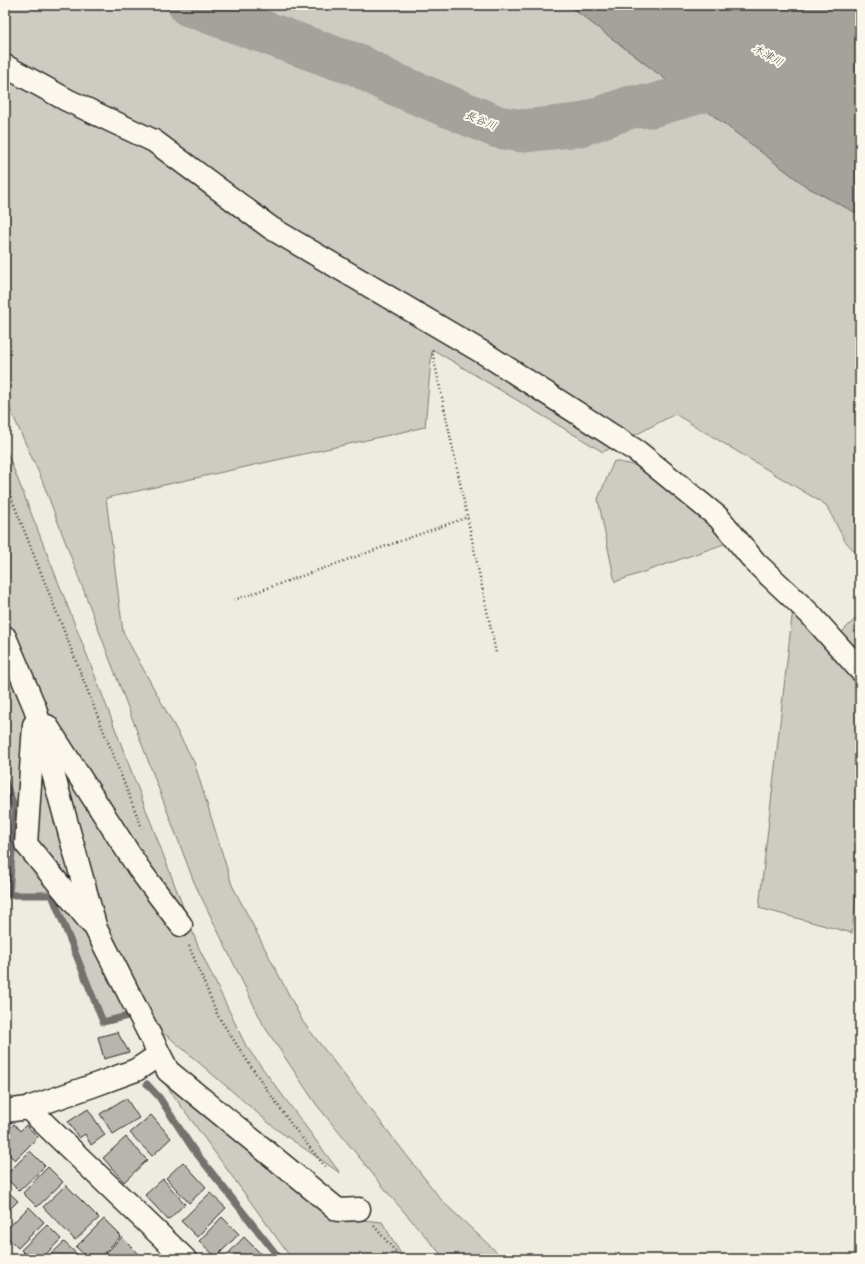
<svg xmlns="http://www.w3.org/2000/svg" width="865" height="1264" font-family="Kalam,'Klee One',sans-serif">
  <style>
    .green { fill: #cecbc2; stroke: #7c7b76 }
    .water { fill: #a4a29a; stroke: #74726e }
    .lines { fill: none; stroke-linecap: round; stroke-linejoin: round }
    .stream { stroke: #74726e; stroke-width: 7 }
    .river { stroke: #a4a29a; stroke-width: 43 }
    .building { fill: #b8b5ae; stroke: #2b2b2b }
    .minor-casing { stroke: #2b2b2b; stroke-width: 25 }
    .path { stroke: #2b2b2b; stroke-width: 2.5; stroke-dasharray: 1 3; stroke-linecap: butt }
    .minor { stroke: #fbf7ec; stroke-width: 22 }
    .labels { text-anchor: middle; stroke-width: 4; stroke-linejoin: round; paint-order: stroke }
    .water-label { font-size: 11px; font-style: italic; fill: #555552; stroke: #fbf7ec }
  </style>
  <rect width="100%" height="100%" fill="#eeebe0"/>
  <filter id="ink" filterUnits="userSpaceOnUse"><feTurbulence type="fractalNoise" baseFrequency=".025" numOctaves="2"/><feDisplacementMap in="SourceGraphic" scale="8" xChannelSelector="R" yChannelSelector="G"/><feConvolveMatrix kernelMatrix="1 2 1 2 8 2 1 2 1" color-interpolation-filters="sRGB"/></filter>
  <g filter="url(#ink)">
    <g class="green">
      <path d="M5 5H568L807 187 860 215V557L845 541 826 505 675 414 603 452 432 349 425 427 106 498 123 632 194 762 232 885 303 1022 443 1202 504 1259H445L393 1199 316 1104 264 1026 194 882 42 480 5 398Z"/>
      <path d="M5 447 92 668 198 946 246 1046 340 1173 276 1129 169 1037 132 1015 103 1022 52 895H9L15 810 5 781Z"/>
      <path d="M614 461 644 467 716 522 727 543 615 582 598 499Z"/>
      <path d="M793 608 860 682V858L852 933 759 908Z"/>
      <path d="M860 614V660L837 637Z"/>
      <path d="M155 1070 173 1073 362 1220 382 1222 404 1259H292Z"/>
    </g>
    <path class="water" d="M568 5H860V215L807 187Z"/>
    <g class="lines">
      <g class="stream">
        <path d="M5 781 15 810 9 895H52L103 1022 132 1015 133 1019"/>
        <path d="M147 1084 159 1097 193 1149 280 1259"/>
      </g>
      <path class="river" d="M189 5 341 60 356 64 387 81 498 127 523 131 580 125 631 107 651 106 711 89 744 77"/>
    </g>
    <g class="building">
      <path d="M117 1032 129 1052 104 1059 98 1037Z"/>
      <path d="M126 1098 139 1118 113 1134 100 1114Z"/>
      <path d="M88 1109 105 1135 91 1145 85 1134 79 1138 68 1122Z"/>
      <path d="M151 1115 171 1138 152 1156 130 1133Z"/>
      <path d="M14 1124 20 1131 26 1125 38 1137 15 1160 5 1151V1131L6 1132Z"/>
      <path d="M126 1137 147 1160 124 1182 103 1158Z"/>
      <path d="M30 1151 45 1166 19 1191 5 1177V1176Z"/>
      <path d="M183 1162 206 1187 189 1203 166 1178Z"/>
      <path d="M48 1167 63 1182 37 1207 23 1193Z"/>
      <path d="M163 1179 185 1204 168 1220 145 1195Z"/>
      <path d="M66 1185 99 1218 75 1240 43 1207Z"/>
      <path d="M5 1189 18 1201 5 1214Z"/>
      <path d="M210 1193 226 1208 197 1237 181 1221Z"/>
      <path d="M29 1207 44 1222 18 1248 5 1235V1231Z"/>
      <path d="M222 1217 239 1234 216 1257 199 1241Z"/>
      <path d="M104 1219 121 1236 98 1259H89L76 1247Z"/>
      <path d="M47 1225 61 1239 41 1259H30L21 1250Z"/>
      <path d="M122 1237 139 1254 134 1259H100Z"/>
      <path d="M244 1237 261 1254 256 1259H223Z"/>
      <path d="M64 1242 79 1256 76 1259H46Z"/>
    </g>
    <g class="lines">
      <defs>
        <g id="minor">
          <path d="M5 66 67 100 154 141 271 228 487 355 638 452 719 518 755 562 810 614 860 670"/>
          <path d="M5 637 35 708 96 929 168 1071 338 1210 359 1209"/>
          <path d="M34 725 26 844 91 923"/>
          <path d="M47 726 139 869 181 925"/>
          <path d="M28 1108 185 1259"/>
          <path d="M5 1111 28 1108 92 1086 136 1070 159 1055"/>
        </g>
      </defs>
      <use href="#minor" class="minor-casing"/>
      <g class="path">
        <path d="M432 350 496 653"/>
        <path d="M5 482 142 828"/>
        <path d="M234 600 468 517"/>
        <path d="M189 946 218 1016 250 1065 291 1124 326 1168"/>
        <path d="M374 1226 402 1259"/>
      </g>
      <use href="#minor" class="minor"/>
    </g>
  </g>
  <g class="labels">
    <g class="water-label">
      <text transform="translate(768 55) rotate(29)" y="4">木津川</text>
      <text transform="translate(481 120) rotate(22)" y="4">長谷川</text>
    </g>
  </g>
  <rect width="865" height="1264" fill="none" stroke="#fbf7ec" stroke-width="20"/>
  <rect x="10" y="10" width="845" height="1244" fill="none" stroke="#2b2b2b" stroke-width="1.5" filter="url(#ink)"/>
</svg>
